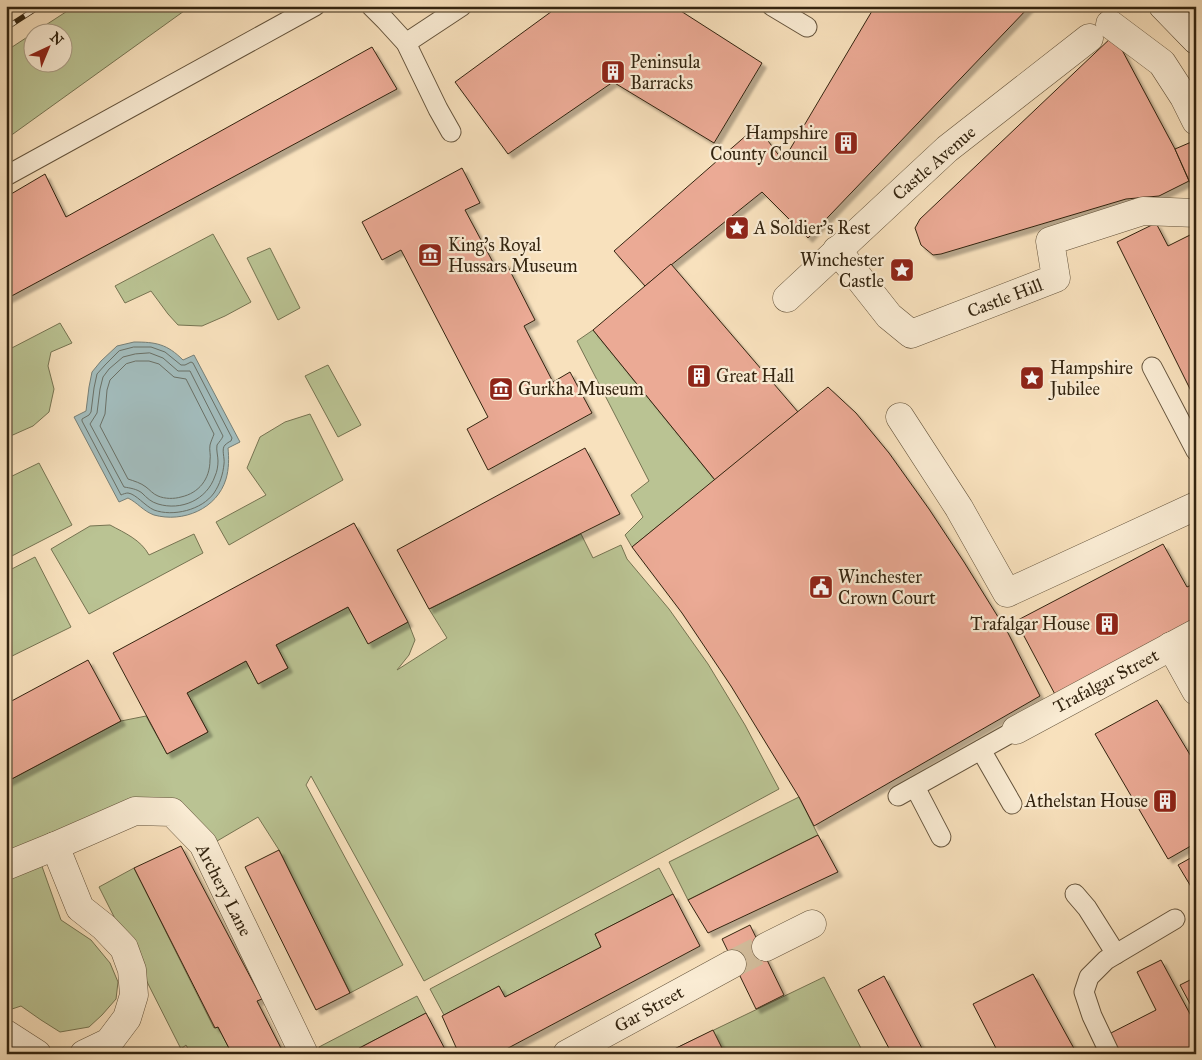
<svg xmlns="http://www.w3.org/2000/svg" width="1202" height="1060" font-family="'IM FELL Great Primer',serif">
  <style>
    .green { fill: #bac393; stroke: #767452 }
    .water { fill: #a2bbbb; stroke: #767f77 }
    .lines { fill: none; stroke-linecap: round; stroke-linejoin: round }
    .shore { stroke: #6a7066; stroke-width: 1 }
    .building { fill: #ebaa95; stroke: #332410; filter: url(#shadow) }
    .street-tunnel { stroke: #d1bb9a; stroke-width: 28; stroke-dasharray: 28 14; stroke-linecap: butt }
    .lane-casing { stroke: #64533b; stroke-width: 21 }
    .street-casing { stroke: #64533b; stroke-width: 29 }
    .secondary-casing { stroke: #332410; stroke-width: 29 }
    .lane { stroke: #faecd4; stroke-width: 19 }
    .street { stroke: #faecd4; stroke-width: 28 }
    .secondary { stroke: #faecd4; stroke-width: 28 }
    .rail-casing { stroke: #332410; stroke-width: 5.5 }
    .rail { stroke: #faecd4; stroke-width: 4; stroke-dasharray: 11; stroke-linecap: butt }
    .labels { text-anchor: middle; stroke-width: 4.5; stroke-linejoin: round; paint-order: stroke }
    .poi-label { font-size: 18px; fill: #332410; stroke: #faecd4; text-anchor: start }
    .street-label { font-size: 18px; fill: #332410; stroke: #faecd4 }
  </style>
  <defs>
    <filter id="shadow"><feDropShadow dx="4.5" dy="4.5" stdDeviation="1" flood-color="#0004"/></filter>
  </defs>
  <rect width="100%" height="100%" fill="#f8e1bd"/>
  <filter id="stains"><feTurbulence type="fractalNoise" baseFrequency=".004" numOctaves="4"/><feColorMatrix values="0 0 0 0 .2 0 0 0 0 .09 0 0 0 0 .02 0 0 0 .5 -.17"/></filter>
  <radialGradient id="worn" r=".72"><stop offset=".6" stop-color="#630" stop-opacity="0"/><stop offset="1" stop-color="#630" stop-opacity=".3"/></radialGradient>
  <g class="green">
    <path d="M75 6H191L6 139V51L32 34V62H62V32H35Z"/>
    <path d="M213 234 251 302 225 316 202 326 178 325 168 314 151 291 125 303 115 286Z"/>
    <path d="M270 248 300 308 278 320 247 258Z"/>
    <path d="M60 323 72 343 51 352 48 366 54 389 49 412 33 426 6 438V351Z"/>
    <path d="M593 330 715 480 632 547 625 535 643 517 631 495 649 481 577 341Z"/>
    <path d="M328 365 361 425 338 437 305 376Z"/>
    <path d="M310 414 343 480 229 545 216 522 266 495 247 468 260 437 285 422Z"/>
    <path d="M39 463 72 525 6 559V479Z"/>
    <path d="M110 525C125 533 141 540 149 555L194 534 203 553 89 614 51 549 90 526Z"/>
    <path d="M581 534 593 558 621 545 627 559 669 609 708 664 745 725 779 789 424 981 311 776 306 785 403 965 350 993 279 850 258 817 212 844 177 805 6 860V782L121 721 146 716 167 754 208 732 187 693 246 661 258 684 288 668 276 645 348 607 368 643 408 622 415 640 409 655 397 670 447 638 429 609Z"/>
    <path d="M35 557 71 627 6 659V572Z"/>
    <path d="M799 797 818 835 688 900 669 862Z"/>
    <path d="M39 858 61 920 91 940 110 963 118 982 116 999 102 1015 89 1027 60 1032 41 1020 21 1006 6 1011V873Z"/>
    <path d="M134 868 214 1028 218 1027 232 1054H191L186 1045 181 1049 99 887Z"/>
    <path d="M659 868 673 894 595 934 601 947 505 997 499 986 444 1015 430 989Z"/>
    <path d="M824 977 864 1054H664Z"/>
    <path d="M417 996 426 1013 348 1054H322L319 1047Z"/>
  </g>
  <path class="water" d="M134 342C156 342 167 344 183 360L194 355 240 442 228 448C229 458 229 469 226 479 217 509 183 523 154 515 143 511 138 503 128 498L119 502 74 417 86 411 89 387 92 372 101 361 117 346Z"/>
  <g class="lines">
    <g class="shore">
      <path d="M134 347H151L165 352 181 365H185L191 362 193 363 232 438 231 441C230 441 226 444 225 445 221 449 225 458 224 464 223 474 220 484 214 493 202 510 173 517 154 510 145 506 136 494 128 493 126 493 123 494 121 495L82 421V419L89 415 91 412 94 388 97 374 105 365 119 351Z"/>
      <path d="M150 353 163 358 178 371H190L223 436C222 439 219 442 217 445 216 450 218 456 218 461 218 466 217 472 215 476 207 500 181 511 158 504 151 502 147 498 142 493 137 489 130 488 124 487L90 424 97 413 100 389 103 377 109 369 123 357 135 354Z"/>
      <path d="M136 361H149L159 364 174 377 186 379 214 434C213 437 211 441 210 445 209 450 211 455 210 460 210 479 199 493 181 497 174 499 165 499 158 496 153 494 150 490 146 487 141 483 134 481 128 479L100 426 105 414 107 390 110 380 126 364Z"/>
    </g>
  </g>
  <g class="building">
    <path d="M559 6H673L762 63 714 143 613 82 508 154 455 82Z"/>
    <path d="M875 6H1030L808 238 762 192 645 286 614 251 757 126 783 161Z"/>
    <path d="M1114 35 1175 149 1189 181 1159 196 1126 199 941 254 933 255 921 245 915 228 920 219Z"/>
    <path d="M372 47 397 89 6 299V249L11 246 6 236V197L45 174 66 217Z"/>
    <path d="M1196 140V196L1175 149Z"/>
    <path d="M462 168 480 203 465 210 496 268 506 263 535 320 524 326 553 382 570 372 592 413 488 470 467 429 488 417 401 250 382 260 362 222Z"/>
    <path d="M1156 223 1168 246 1196 232V401L1117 242Z"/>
    <path d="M671 264 798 412 715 480 593 330Z"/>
    <path d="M828 387 856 413 889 453 929 509 964 562 1008 633 1040 696 814 826 799 797 731 686 682 613 632 547Z"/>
    <path d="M585 448 620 514 429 609 397 550Z"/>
    <path d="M354 523 408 622 368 644 348 607 276 645 288 668 258 684 246 661 187 693 208 732 167 754 113 653Z"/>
    <path d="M1163 544 1187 587 1196 583V627L1058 700 1016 621Z"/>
    <path d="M88 660 121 721 6 782V704Z"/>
    <path d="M1157 700 1192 758 1196 756V843L1168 859 1095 734Z"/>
    <path d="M818 835 838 872 708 933 688 900Z"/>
    <path d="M181 846 262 999 257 1001 284 1054H232L218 1027 215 1028 134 868Z"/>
    <path d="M279 850 350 993 316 1010 245 867Z"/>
    <path d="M1196 855V895L1178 865Z"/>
    <path d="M673 894 700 946 497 1054H459L442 1016 499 986 505 997 601 947 595 934Z"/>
    <path d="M750 925 784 995 756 1009 722 939Z"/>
    <path d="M1161 960 1196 1025V1054H1118L1107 1035 1156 1010 1137 972Z"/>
    <path d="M1033 974 1077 1054H999L973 1004Z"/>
    <path d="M884 976 925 1054H892L858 990Z"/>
    <path d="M1196 977V1015L1180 985Z"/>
    <path d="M426 1013 447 1053 445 1054H348Z"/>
    <path d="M713 1030 725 1054H664Z"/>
  </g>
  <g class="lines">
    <path class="street-tunnel" d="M732 964 766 947"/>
    <defs>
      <g id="lane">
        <path d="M371 6 385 20 406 43 438 109 451 132"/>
        <path d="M772 6 807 27"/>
        <path d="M406 43 462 6"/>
        <path d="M6 176 315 6"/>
        <path d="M1152 367 1196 451"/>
        <path d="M981 750 1012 804"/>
        <path d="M915 787 941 837"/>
        <path d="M898 796 1016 730"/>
        <path d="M1075 894 1087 908 1116 954"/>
        <path d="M1110 1054 1092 1016 1084 992 1089 977 1106 960 1175 919"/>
      </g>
      <g id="street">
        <path d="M1110 24 1162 63 1184 97 1196 121"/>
        <path d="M837 250 889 316 911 334 1056 278 1050 241 1143 211 1196 213"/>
        <path d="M787 298 947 149 1089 38"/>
        <path d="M900 417 959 508 1007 593 1196 506"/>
        <path d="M1171 646 1196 691"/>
        <path d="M1016 730 1196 633"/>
        <path d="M55 846 80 908 104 927 124 948 132 970 134 995 127 1018 109 1042 84 1054"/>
        <path d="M6 866 55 846 135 811 172 812 203 844 304 1054"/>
        <path d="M766 947 812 924"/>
        <path d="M6 1034 37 1054"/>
        <path d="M567 1054 732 964"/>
      </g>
      <path id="secondary" d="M1163 6 1196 40"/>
    </defs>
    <use href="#lane" class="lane-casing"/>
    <use href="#street" class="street-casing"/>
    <use href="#secondary" class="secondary-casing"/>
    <use href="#lane" class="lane"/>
    <use href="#street" class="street"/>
    <use href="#secondary" class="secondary"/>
    <defs>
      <g id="rail">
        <path d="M6 7 8 6"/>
        <path d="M6 28 40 6"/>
      </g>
    </defs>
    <use href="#rail" class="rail-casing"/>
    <use href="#rail" class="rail"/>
  </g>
  <defs>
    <symbol id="building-square" viewBox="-11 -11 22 22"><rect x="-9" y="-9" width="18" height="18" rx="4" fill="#8f2418" stroke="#faecd4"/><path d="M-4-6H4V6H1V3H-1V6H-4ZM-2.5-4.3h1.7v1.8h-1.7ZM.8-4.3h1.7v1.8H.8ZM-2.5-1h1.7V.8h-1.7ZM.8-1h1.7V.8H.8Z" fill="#fff"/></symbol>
    <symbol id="sight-square" viewBox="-11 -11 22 22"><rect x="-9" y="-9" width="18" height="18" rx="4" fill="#8f2418" stroke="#faecd4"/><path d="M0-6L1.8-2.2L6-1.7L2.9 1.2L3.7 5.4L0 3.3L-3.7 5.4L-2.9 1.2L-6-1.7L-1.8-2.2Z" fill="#fff"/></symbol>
    <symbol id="museum-square" viewBox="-11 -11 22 22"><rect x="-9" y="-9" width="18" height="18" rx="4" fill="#8f2418" stroke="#faecd4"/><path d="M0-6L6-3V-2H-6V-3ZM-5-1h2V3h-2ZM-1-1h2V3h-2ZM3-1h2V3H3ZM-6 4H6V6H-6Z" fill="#fff"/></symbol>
    <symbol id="civic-square" viewBox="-11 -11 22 22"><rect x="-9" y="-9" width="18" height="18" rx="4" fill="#8f2418" stroke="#faecd4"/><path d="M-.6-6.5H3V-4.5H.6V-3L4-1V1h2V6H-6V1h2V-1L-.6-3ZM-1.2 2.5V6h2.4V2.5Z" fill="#fff"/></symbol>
  </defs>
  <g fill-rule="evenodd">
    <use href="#building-square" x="599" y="58" width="28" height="28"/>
    <use href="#building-square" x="832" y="129" width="28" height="28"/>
    <use href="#sight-square" x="723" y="214" width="28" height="28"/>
    <use href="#museum-square" x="416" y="241" width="28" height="28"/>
    <use href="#sight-square" x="888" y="256" width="28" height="28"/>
    <use href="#building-square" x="685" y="362" width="28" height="28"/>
    <use href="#sight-square" x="1018" y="364" width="28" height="28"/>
    <use href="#museum-square" x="487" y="375" width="28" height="28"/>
    <use href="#civic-square" x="807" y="573" width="28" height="28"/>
    <use href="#building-square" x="1093" y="610" width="28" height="28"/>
    <use href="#building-square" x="1151" y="787" width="28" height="28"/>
  </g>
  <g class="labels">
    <g class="poi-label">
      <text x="630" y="68">Peninsula<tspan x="630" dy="21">Barracks</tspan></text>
      <text x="828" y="139" text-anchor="end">Hampshire<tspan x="828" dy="21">County Council</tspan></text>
      <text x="754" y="234">A Soldier's Rest</text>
      <text x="448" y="251">King's Royal<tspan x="448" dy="21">Hussars Museum</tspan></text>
      <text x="884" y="266" text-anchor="end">Winchester<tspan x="884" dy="21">Castle</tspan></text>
      <text x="1050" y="374">Hampshire<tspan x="1050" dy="21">Jubilee</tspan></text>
      <text x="716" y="382">Great Hall</text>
      <text x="518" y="395">Gurkha Museum</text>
      <text x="838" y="583">Winchester<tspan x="838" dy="21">Crown Court</tspan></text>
      <text x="1090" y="630" text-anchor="end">Trafalgar House</text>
      <text x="1148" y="807" text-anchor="end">Athelstan House</text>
    </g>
    <g class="street-label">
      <text transform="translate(934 163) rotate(-41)" y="6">Castle Avenue</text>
      <text transform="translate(1005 298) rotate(-21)" y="6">Castle Hill</text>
      <text transform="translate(1106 681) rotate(-28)" y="6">Trafalgar Street</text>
      <text transform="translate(224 890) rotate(63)" y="6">Archery Lane</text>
      <text transform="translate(649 1009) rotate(-29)" y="6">Gar Street</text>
    </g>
  </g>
  <rect width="1202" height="1060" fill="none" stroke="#f8e1bd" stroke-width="25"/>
  <rect x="8" y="8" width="1187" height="1045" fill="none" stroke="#332410" stroke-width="2.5"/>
  <rect x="12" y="12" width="1177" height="1035" fill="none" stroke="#332410"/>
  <g transform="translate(48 48) rotate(44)"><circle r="24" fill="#faecd4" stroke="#aa9c86"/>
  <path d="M0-4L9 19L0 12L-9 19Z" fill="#8f2418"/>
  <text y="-8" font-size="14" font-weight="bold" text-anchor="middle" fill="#332410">N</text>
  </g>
  <rect width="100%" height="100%" filter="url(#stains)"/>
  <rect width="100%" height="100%" fill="url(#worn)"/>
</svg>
